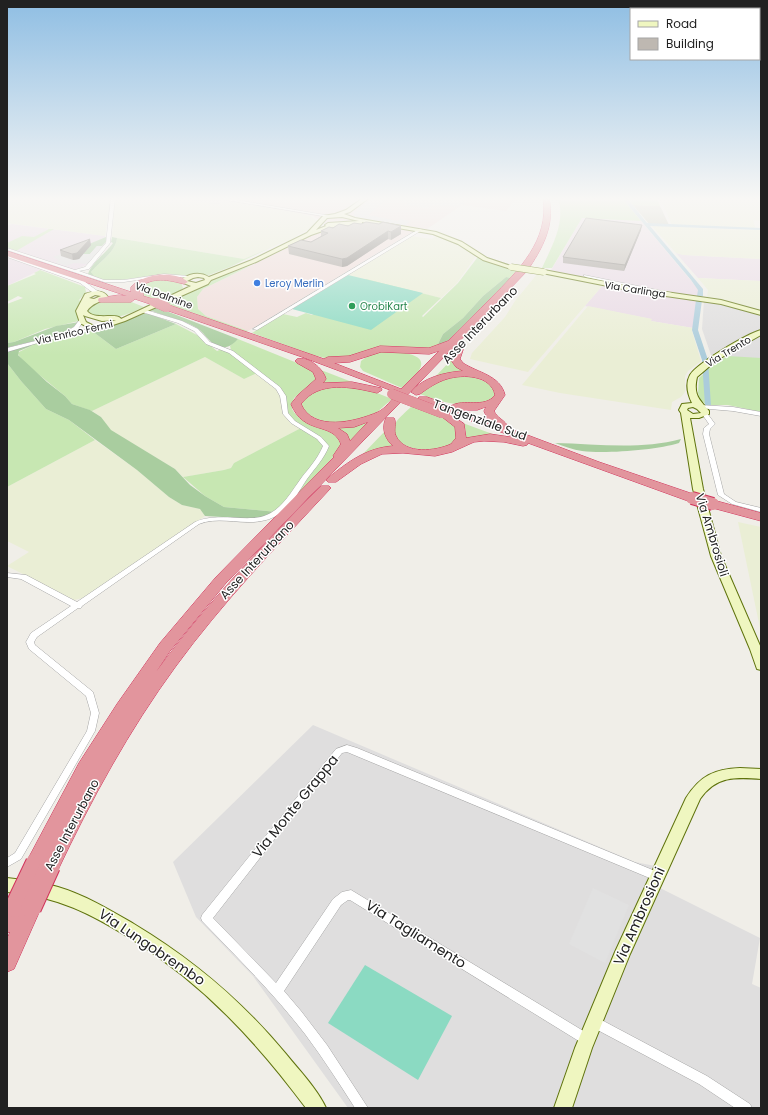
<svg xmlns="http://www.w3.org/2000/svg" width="768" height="1115" font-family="Poppins,sans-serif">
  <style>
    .residential { fill: #dfdede }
    .commercial { fill: #f0dcd9 }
    .industrial { fill: #e9dae5 }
    .construction { fill: #c3c5b4 }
    .farmland { fill: #eaeed5 }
    .grass { fill: #c7e7b2 }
    .forest { fill: #a9cd9f }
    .pitch { fill: #8bdac2 }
    .parking { fill: #e1e1e1 }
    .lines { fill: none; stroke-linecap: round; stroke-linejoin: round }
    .canal { fill: #abccdb; fill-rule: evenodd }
    .street-casing { stroke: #a5a5a5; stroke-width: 1 }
    .secondary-casing { stroke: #5f730c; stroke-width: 2 }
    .highway-casing { stroke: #d1335b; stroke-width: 1 }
    .street { fill: #fff; fill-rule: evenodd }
    .secondary { fill: #eff6c0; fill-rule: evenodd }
    .highway { fill: #e2959d; fill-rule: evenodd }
    .secondary-bridge-casing { stroke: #5f730c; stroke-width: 7; stroke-linecap: butt }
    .highway-bridge-far3-casing { stroke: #d1335b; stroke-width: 8; stroke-linecap: butt }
    .highway-bridge-far2-casing { stroke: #d1335b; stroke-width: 10; stroke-linecap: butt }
    .highway-bridge-far1-casing { stroke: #d1335b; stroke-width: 14; stroke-linecap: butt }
    .highway-bridge-casing { stroke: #d1335b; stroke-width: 22; stroke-linecap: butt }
    .secondary-bridge { stroke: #eff6c0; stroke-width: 6 }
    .highway-bridge-far3 { stroke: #e2959d; stroke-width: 8 }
    .highway-bridge-far2 { stroke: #e2959d; stroke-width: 10 }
    .highway-bridge-far1 { stroke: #e2959d; stroke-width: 12 }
    .highway-bridge { stroke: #e2959d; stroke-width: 20 }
    .wall { fill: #a39e98 }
    .shaded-wall { fill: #85817c }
    .building { fill: #beb8b1; stroke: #85817c }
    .shop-dot { fill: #3f7fe0; stroke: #fff; stroke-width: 1.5 }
    .leisure-dot { fill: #2e9e5b; stroke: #fff; stroke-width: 1.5 }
    .labels { text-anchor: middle; stroke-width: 3; stroke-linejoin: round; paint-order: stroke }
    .far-shop-label { font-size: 10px; fill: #366cbe; stroke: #fff; text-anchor: start }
    .far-street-label { font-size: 10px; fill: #212121; stroke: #fff }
    .far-leisure-label { font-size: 10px; fill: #27864d; stroke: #fff; text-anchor: start }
    .street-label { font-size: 12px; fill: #212121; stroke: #fff }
    .near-street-label { font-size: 14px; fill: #212121; stroke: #fff }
  </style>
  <rect width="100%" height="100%" fill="#f0eee8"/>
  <g class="residential">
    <path d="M176 198H207L220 200V206Z"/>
    <path d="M704 300 735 306 761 315V359L712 358 702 329Z"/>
    <path d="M313 725 635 862 665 868 656 886 760 938 752 984 761 988V1108H348L253 976 196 917 173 862Z"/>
  </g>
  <path class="commercial" d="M218 198H517L506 211 462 205 427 229 419 228 248 331 206 316 198 309 197 297 203 289 308 238 311 235 330 227 313 216 217 199Z"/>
  <g class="industrial">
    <path d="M582 218 641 221 698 289V297L638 290 550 272Z"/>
    <path d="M12 224 105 236 106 242 88 264 76 270H40L7 286V226Z"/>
    <path d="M676 253 684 255 761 259V281L698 278Z"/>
    <path d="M603 285 697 299 693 328 651 321V319L585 306Z"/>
  </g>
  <path class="construction" d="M633 205 660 206 669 225 649 224Z"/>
  <g class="farmland">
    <path d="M7 198H111L105 236 7 223Z"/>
    <path d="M115 198H176L220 205V200L299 213 312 217 318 222 314 227 301 233 289 241H286L244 259 112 237Z"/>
    <path d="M660 198H761V221L753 220 756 229 672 225Z"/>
    <path d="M651 225 715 229 761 230V259L683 255 676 253Z"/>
    <path d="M438 235 456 242 476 256 457 283 441 298 346 275 411 236 432 239Z"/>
    <path d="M538 273 603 285 528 372 470 359 472 353 505 317 515 301Z"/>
    <path d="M698 278 761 281V311L739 304 709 298 707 297 708 290Z"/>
    <path d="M588 306 652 319 651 321 693 328 692 331 701 361 688 371 685 376V392L681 397 672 402 671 410 560 393 522 385Z"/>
    <path d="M205 357 244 379 257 373 276 388 281 396 284 414 293 424 301 428 234 463 231 468 224 470 183 477 175 469 110 430 101 417 92 411Z"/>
    <path d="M95 440 137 470 169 497 182 505 200 509 205 516 83 598 74 600 7 566 29 552 7 541V487Z"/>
    <path d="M738 522 761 527V633Z"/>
  </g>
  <g class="grass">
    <path d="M558 198H622L641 221 582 218 552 268H542C552 246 566 222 558 198Z"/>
    <path d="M628 198H657L660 206 633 205Z"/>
    <path d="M49 229H54L16 251 7 247V243L22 236 34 237Z"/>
    <path d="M117 238 244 259 272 247 230 267 209 275H159L112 281 99 279 88 274 93 275 91 272C99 262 116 252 117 238Z"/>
    <path d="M479 257 496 264 518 269 511 278 506 277 483 296 463 318 443 334 436 348 427 350 403 348 329 359 313 355 252 333 283 314 297 317 306 313 312 315 366 279 441 298 422 316 423 317 458 283 477 258Z"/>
    <path d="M250 266 203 289 197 297 198 309 206 316 248 331 247 332 164 303 212 279Z"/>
    <path d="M40 270 85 287 86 292 79 300 82 303 76 311 79 321 45 329 14 342 7 343V304L23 298 18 296 7 302V286L36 274 34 273Z"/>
    <path d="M160 278 181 282 183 288 180 291 160 301 139 294 138 285Z"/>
    <path d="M103 301H129L144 307C122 317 112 321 88 314L86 309 92 304Z"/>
    <path d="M176 324 197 335 217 351 222 349 230 352 257 373 244 379 205 357 92 411 72 404 65 396 26 364 17 353 31 346 29 345 92 331 116 349Z"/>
    <path d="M238 339 312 369 317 379 294 398 292 409C301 424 319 427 334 432L341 444 339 451 292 501 327 446 294 421 287 413 285 396 231 350 230 346Z"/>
    <path d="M380 351C389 351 434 351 418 372 414 378 407 383 402 388L363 371 360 367 361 361 369 355Z"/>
    <path d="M727 356 761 358V412L728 405H707L700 400 698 393 699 378 712 366Z"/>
    <path d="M453 358 466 372 434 378Z"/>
    <path d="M7 363 21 381 46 409 69 420 95 440 7 487Z"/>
    <path d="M321 370 352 382 320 383Z"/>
    <path d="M459 376 474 377 491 384 495 393 494 399C465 409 447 404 420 394L439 381Z"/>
    <path d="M327 386 367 389 392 399 376 413 354 423 324 422 308 415 301 405 304 397Z"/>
    <path d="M412 406 450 420 455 424 460 434C458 436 457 440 455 442 441 456 385 452 395 424 398 418 407 411 412 406Z"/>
    <path d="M374 420 348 446 338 429V427L353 426Z"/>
    <path d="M460 422 498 436 464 441C468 433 466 428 460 422Z"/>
    <path d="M301 428 318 438 324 446 322 453 277 512 224 507 205 496 183 477 224 470 231 468 234 463Z"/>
    <path d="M387 429 398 448 372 450 362 455Z"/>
  </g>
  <g class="forest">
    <path d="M106 237V242L102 246H97L90 254H83L88 248 60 256Z"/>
    <path d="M112 237 117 238C116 252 99 262 91 272L94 276 88 274C92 262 105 254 113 243L111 242Z"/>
    <path d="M506 277 511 278 447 342 436 348 443 334 463 318 483 296Z"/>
    <path d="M156 307 238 339C233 344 229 348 222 347 211 346 206 334 197 328 183 319 165 317 150 310Z"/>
    <path d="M143 314H150L176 324 116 349 92 331 120 323Z"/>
    <path d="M79 322C68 336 25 342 7 348V343L14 342 56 326Z"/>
    <path d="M29 345 31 346 19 351 18 355 47 382 65 396 72 404 90 410 101 417 111 430 175 469 190 485 205 496 224 507 277 512 258 519 205 516 200 509 182 505 169 497 137 470 69 420 46 409 21 381 7 363V351Z"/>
    <path d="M681 439 679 443C657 450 605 454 582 451 573 450 564 446 555 443 597 444 640 450 681 439Z"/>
  </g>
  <g class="pitch">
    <path d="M348 275 423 293 371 330 292 309Z"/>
    <path d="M365 965 452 1016 418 1080 328 1023Z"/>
  </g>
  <g class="parking">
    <path d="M372 198H440L467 201 458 207 432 205 427 208 405 205 408 202 388 199 368 215 398 221 400 219 411 221 405 226 363 220 354 216V212Z"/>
    <path d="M97 246H102L88 264 74 263 66 266 55 262 59 260 53 257 71 250 72 251 61 256 75 260 83 254H90Z"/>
    <path d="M593 888 629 905 605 963 569 944Z"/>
  </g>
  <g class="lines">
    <g class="canal">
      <path d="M622 198H627L647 223 761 228V230L650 226 703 289V296L700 298 697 296 698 290 691 280Z"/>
      <path d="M699 298 702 300 698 330 708 360 711 406 708 408 705 406 702 360 692 330 696 300Z"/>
    </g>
    <defs>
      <g id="street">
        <path d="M111 198H115L110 243 89 269 79 271 104 280H124L164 274 188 276H190V278L164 276 124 282H104L7 250V248L75 270 85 267 106 243Z"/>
        <path d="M214 198H225L331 216 329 217Z"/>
        <path d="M419 229 422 230 257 330 253 329Z"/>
        <path d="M7 255 84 281 96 290 103 293 101 294 92 292 80 283 7 257Z"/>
        <path d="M584 275 672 293 674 294 672 295 586 277 584 276Z"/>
        <path d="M142 310H146L182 321 198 329 210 342 233 351 280 387 286 396 288 413 295 421 321 437 329 446C324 459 315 468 307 479 299 491 292 505 280 513 273 519 264 521 254 522 236 523 216 517 199 524L82 606 81 608H78L37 637 34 642 35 645 93 692 99 713 95 731 21 859 7 867V858L15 853 87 731 91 713 86 696 29 649 26 642 31 633 71 606 21 579 7 577V573L26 575 77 602 195 522C213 514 233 519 253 518 278 517 289 495 302 477 310 467 318 458 323 446L317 439 291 423 283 414 280 396 276 389 229 353 206 344 194 331 178 323 142 312Z"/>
        <path d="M80 319 84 320 78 329 72 332 95 328 97 329 95 330 48 340 7 352V348L68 333 67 332V331L74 327Z"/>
        <path d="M700 405 733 407 761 412V416L733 411 698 408V406Z"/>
        <path d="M705 412 707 413 715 424 710 429 709 434 724 494 736 502 761 508V512L732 504 718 495 703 434 704 428 709 424 702 414Z"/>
        <path d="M347 745 357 748 660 873 661 876 660 879 656 881 652 879 347 752 342 753 213 918 276 983 333 899 342 892 351 890 590 1035 592 1039 590 1043 586 1045 582 1043 350 900H348L341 905 284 991 301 1011 327 1045 368 1108H355C339 1083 323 1058 305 1034 274 994 238 958 202 921L201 918 202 915 336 749Z"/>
        <path d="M594 1016 707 1076 750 1104 752 1108H735L699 1084 590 1026 588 1022 590 1018Z"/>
      </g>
      <g id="secondary">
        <path d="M363 198H369L350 212 344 214 355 218 436 232 462 242 487 258 514 267 511 269 483 260 458 244 433 234 362 222V224L360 225 337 226 311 235 256 262 211 280 208 284 125 321 95 331 80 323 76 311 85 294C93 291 103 289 108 297 101 302 92 303 87 311 95 321 117 312 121 319L191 286 181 282 182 279C191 273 200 272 209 277L252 260 307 233 323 216 335 214 346 210ZM342 217 359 221 328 223 325 225 326 226 316 230 327 218ZM198 277 204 278 205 280 196 283 187 281 193 278ZM95 295 101 296 94 299 89 298ZM83 315 85 316 102 321 116 320 96 327 86 322Z"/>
        <path d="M544 270 638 288 721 300 761 311V315L721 304 638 292 542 273V271Z"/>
        <path d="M761 330V335L717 360 697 377C693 395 699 399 709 411V414L699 418H690L703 489 721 556 761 648V670L757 669 750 649 711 556 693 489 681 413 679 410 682 404 692 403C688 395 685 384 690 375 697 363 747 334 761 330ZM693 407 697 409 701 413 693 414 687 410 688 408Z"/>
        <path d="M740 768 761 769V779C735 777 716 776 700 799L630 954 592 1048 572 1108H554L575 1048 615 952 686 798C700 776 714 769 740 768Z"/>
        <path d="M7 878C24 880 41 882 58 887 85 895 110 910 134 924 194 960 242 1001 286 1054 299 1070 318 1090 326 1108H306C256 1041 204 985 133 940 90 913 59 897 7 892Z"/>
      </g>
      <g id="highway">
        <path d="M543 198H549C555 226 542 249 527 271L226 583 170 651 156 672C205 605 263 545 321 486H329L331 488 329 490C276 547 222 603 176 666 129 730 91 800 57 872L50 874 43 872 42 869 36 871 29 869 27 863 29 857 79 763 117 704 160 643 216 577 334 457 333 456 341 444C332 421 304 436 291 404L298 395 316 379 313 372 297 363 295 361 297 359C308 356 323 368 326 379L323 383 352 382 381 388 382 390 377 393C352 387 319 380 301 404 313 432 355 422 378 412 385 409 392 399 398 393L305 358 163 309 162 307 163 305H169L324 359 328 357 349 356 380 346 429 348 448 341C463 327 477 312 491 298 518 271 550 240 543 198ZM439 351 401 389 334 363 350 362 381 352 429 354ZM368 422 350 441 347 434 338 428 354 427Z"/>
        <path d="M7 251 131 292V287C142 274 175 270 188 282L184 284C168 280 153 276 139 288V291L143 293V296L156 300 157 302 156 304 153 305 135 299 131 302H99L98 300 99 298 119 295 127 296 7 256Z"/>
        <path d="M459 344 464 347 460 359 463 363C478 373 500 375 505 395L494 411C497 418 503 419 507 425L506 427 599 462 696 495 698 498 696 501H688L528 443 527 445 523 446 504 442 484 441 474 442 452 452 435 456 403 453 382 454 361 464 336 482H328L326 480 328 478C348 462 366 448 393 446 385 439 381 428 386 418H394C397 423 393 430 396 436 405 455 436 451 451 444L456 438 455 427 437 413 438 411 443 410 419 401 418 399 419 397H427L451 406C463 398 485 409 495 395 491 375 463 374 447 379 437 382 428 388 420 394L416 395 411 392C422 378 445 372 463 371L456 367 450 359 454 347ZM486 407 484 411 488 420 462 410H477ZM447 412 517 438 490 434 466 438 464 424Z"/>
        <path d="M713 500 761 513V521L709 507 707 504 709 501Z"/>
        <path d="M15 898 22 901 23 904 24 902 31 899 38 902 41 908 14 969 7 972V939L10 932 7 933V903L8 901Z"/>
      </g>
    </defs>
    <use href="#street" class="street-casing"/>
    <use href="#secondary" class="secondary-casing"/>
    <use href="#highway" class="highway-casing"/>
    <use href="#street" class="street"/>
    <use href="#secondary" class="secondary"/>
    <use href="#highway" class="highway"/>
    <defs>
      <path id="secondary-bridge" d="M511 267 544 272"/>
      <path id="highway-bridge-far3" d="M153 302 159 304"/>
      <g id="highway-bridge-far2">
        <path d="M157 303 166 307"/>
        <path d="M392 394 442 413"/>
      </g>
      <path id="highway-bridge-far1" d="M692 498 713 504"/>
      <g id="highway-bridge">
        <path d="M15 907 36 863"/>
        <path d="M31 908 50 866"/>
      </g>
    </defs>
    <use href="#secondary-bridge" class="secondary-bridge-casing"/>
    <use href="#highway-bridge-far3" class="highway-bridge-far3-casing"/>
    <use href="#highway-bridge-far2" class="highway-bridge-far2-casing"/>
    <use href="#highway-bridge-far1" class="highway-bridge-far1-casing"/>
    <use href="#highway-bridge" class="highway-bridge-casing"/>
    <use href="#secondary-bridge" class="secondary-bridge"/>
    <use href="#highway-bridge-far3" class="highway-bridge-far3"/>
    <use href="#highway-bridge-far2" class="highway-bridge-far2"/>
    <use href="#highway-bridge-far1" class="highway-bridge-far1"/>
    <use href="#highway-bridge" class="highway-bridge"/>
  </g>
  <g class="wall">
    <path d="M354 223 401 234 391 240 388 239 347 266 342 267 289 254 288 246 311 242 321 236V231L333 228 348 226Z"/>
    <path d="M641 230 624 271 563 263V257Z"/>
    <path d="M91 245 79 259 73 260 61 256 60 250Z"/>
  </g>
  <g class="shaded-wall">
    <path d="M642 225 641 230 624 271 625 265Z"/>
    <path d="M401 226V234L391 240V232Z"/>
    <path d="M388 231V239L347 266 342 267V259Z"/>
    <path d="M90 239 91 245 79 259 73 260 72 254Z"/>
  </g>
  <g class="building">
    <path d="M586 218 642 225 625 265 563 257Z"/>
    <path d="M366 222 379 224 383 222 401 226 391 232 388 231 347 258 342 259 288 246 301 240 311 242 328 233 321 231 329 227 333 228 339 224 348 226 354 223 361 224Z"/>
    <path d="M90 239 77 253 72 254 60 250Z"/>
  </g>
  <linearGradient id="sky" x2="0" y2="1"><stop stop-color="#8fbee3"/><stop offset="0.56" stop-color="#f8f7f5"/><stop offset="1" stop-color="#f8f7f5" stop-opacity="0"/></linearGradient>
  <rect width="768" height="355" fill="url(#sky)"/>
  <circle class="shop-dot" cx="257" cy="283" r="4"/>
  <circle class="leisure-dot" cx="352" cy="306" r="4"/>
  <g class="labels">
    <g class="far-shop-label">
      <text x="265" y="287">Leroy Merlin</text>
    </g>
    <g class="far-street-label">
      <text transform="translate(635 289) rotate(9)" y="4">Via Carlinga</text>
      <text transform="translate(164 295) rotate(20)" y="4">Via Dalmine</text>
      <text transform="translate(74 332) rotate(-13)" y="4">Via Enrico Fermi</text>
      <text transform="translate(728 351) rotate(-31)" y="4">Via Trento</text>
    </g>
    <g class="far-leisure-label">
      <text x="360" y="310">OrobiKart</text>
    </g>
    <g class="street-label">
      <text transform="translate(480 325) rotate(-46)" y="4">Asse Interurbano</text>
      <text transform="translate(480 420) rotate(20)" y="4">Tangenziale Sud</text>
      <text transform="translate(712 535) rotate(73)" y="4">Via Ambrosioli</text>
      <text transform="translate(257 560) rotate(-47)" y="4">Asse Interurbano</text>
      <text transform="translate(72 825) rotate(-62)" y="4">Asse Interurbano</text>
    </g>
    <g class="near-street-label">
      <text transform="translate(295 806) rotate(-51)" y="5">Via Monte Grappa</text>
      <text transform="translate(639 916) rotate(-66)" y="5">Via Ambrosioni</text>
      <text transform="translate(416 934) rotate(32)" y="5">Via Tagliamento</text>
      <text transform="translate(152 947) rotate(34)" y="5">Via Lungobrembo</text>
    </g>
  </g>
  <rect width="768" height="1115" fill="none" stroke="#212121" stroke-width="16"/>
  <rect x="630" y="8" width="130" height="52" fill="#ffffff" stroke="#a6a6a6"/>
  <rect x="638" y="21" width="20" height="6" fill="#eff6c0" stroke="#a6a6a6"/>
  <text x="666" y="28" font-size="12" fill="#212121">Road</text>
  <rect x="638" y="38" width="20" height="12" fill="#beb8b1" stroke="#a6a6a6"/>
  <text x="666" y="48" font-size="12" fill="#212121">Building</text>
</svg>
